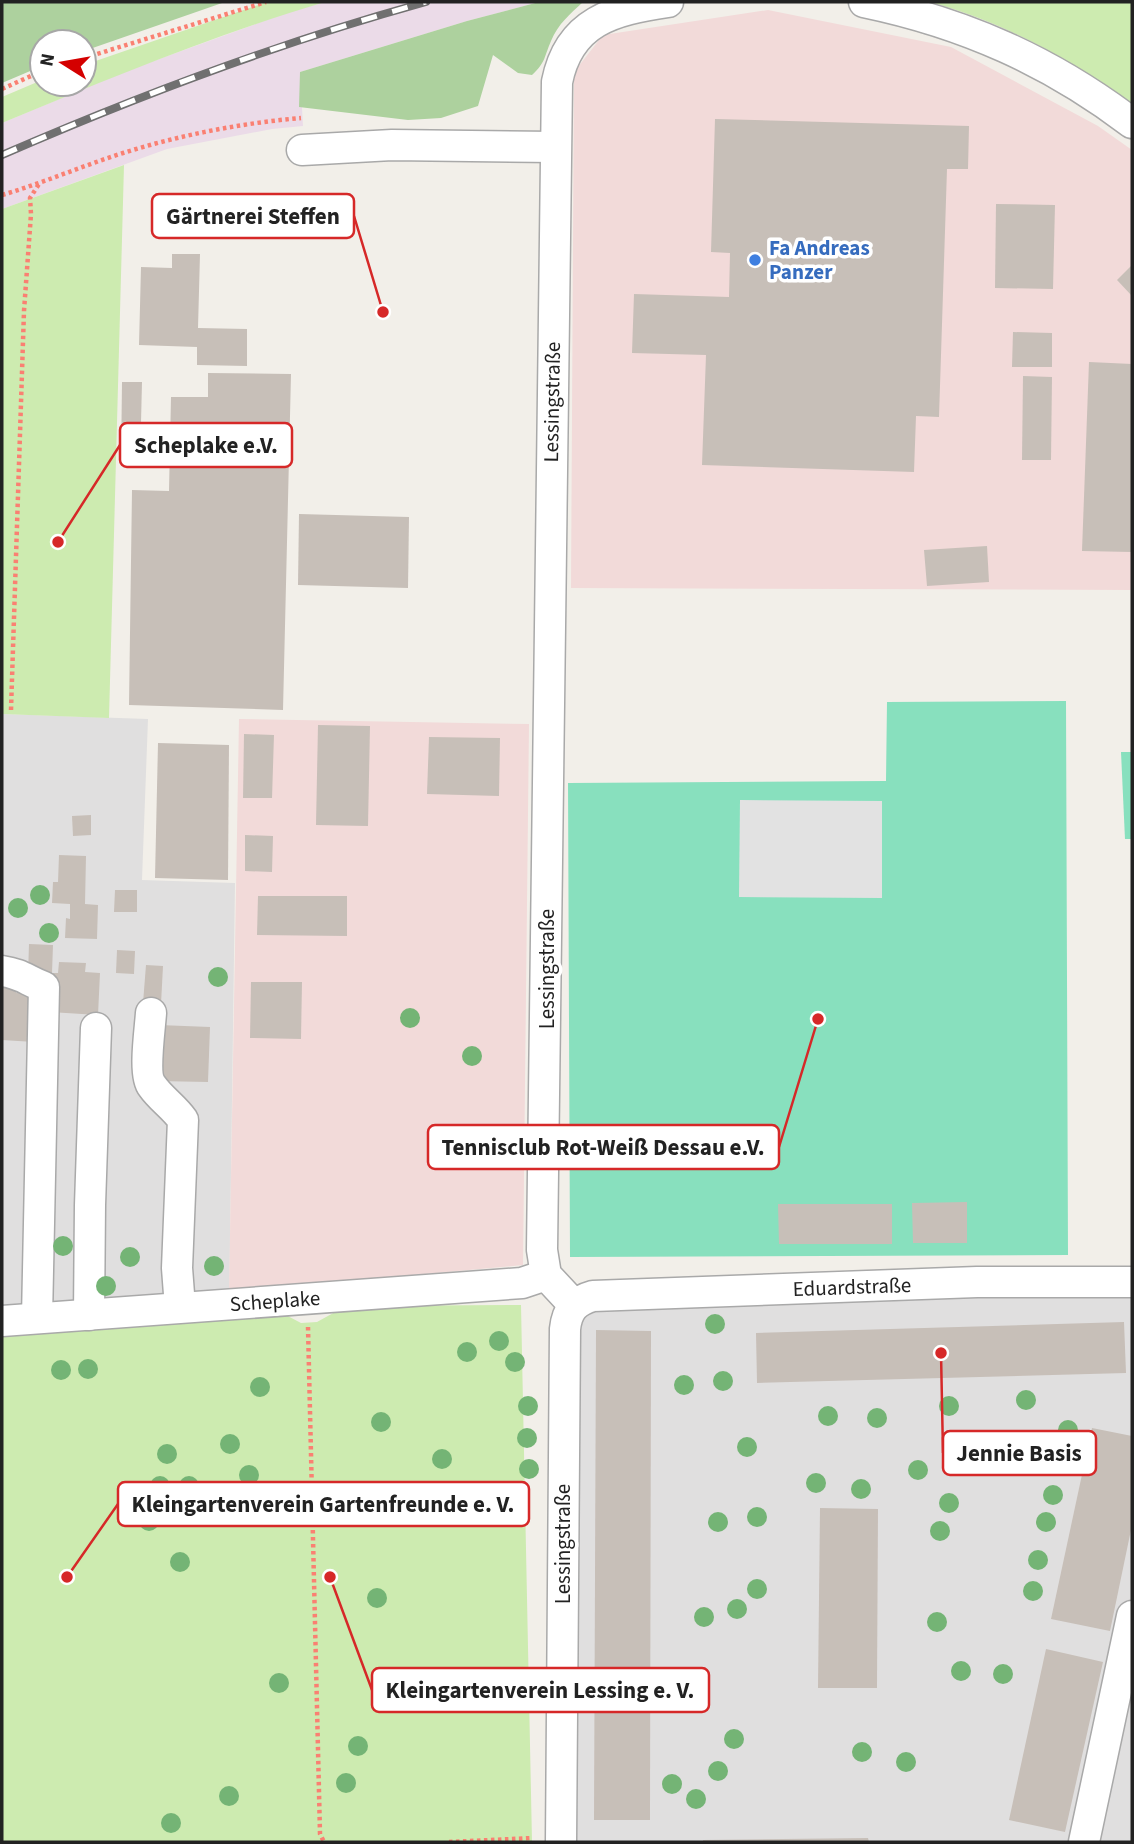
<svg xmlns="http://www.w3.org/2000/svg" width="1134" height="1844" font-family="'Source Sans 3',sans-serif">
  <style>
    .residential { fill: #e0dfdf }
    .commercial { fill: #f2dad9 }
    .industrial { fill: #ebdbe8 }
    .grass { fill: #cdebb0 }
    .forest { fill: #add19e }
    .pitch { fill: #88e0be }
    .parking { fill: #e2e2e2 }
    .building { fill: #c7bfb8 }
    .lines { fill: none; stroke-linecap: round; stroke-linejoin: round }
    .minor-casing { stroke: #a9a9a9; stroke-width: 33 }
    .path { stroke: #fa8072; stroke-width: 4.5; stroke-dasharray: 3.5 3.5; stroke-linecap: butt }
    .minor { stroke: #fff; stroke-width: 30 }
    .rail-casing { stroke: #707070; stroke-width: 8 }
    .rail { stroke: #fff; stroke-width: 5; stroke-dasharray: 16; stroke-linecap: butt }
    .tree { fill: #74b475 }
    .shop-dot { fill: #3f7fe0; stroke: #fff; stroke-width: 2.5 }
    .labels { text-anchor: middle; stroke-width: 7; stroke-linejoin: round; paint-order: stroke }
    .shop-label { font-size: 21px; font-weight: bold; fill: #366cbe; stroke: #fff; text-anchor: start }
    .street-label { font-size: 21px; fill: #222; stroke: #fff }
    .leader { fill: none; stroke: #d62828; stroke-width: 2.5 }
    .callout-dot { fill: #d62828; stroke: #fff; stroke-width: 2.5 }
    .callout { fill: #fff; stroke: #d62828; stroke-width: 2.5 }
    .callout-label { font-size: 23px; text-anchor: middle; font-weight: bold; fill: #222 }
  </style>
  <rect width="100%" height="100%" fill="#f2efe9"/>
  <g class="residential">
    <path d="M2 714 148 719 142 880 235 883 229 1316 2 1331Z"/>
    <path d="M1132 1282V1842H561L574 1305Z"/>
  </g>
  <g class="commercial">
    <path d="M768 10 951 47 1098 126 1132 150V590L571 588 574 72 603 35Z"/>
    <path d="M239 719 529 724 523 1265 229 1292Z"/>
  </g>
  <path class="industrial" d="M325 2H539L467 21 300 72 303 126 272 129 167 149 2 209V123L126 71 286 13Z"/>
  <g class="grass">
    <path d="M267 2H325C214 35 108 79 2 123V97L42 80V84H84V65Z"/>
    <path d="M930 2H1132V105C1072 59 1003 22 930 2Z"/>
    <path d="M124 165 109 718 2 714V209Z"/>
    <path d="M521 1305 532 1842H2V1331L282 1313 301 1323 317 1322 346 1306Z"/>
  </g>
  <g class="forest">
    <path d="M2 2H225L84 51V42H42V66L2 83Z"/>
    <path d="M539 2H583C570 14 558 24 551 41 544 57 546 62 532 75L518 73 493 55 478 106 441 118 408 120 299 107 300 72 467 21Z"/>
  </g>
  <g class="pitch">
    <path d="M1066 701 1068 1255 570 1257 568 783 886 781 887 702Z"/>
    <path d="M1121 752H1132V839H1125Z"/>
  </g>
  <path class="parking" d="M740 800 882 801V898L739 897Z"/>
  <g class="building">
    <path d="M715 119 969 126 968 169H947L939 417 916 416 914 472 702 465 706 355 632 353 634 294 729 297 730 253 711 252Z"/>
    <path d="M996 204 1055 205 1053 289 995 288Z"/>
    <path d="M172 254H200L198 328 247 329V366L197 365V347L139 345 141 267 172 268Z"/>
    <path d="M1132 265V296L1117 280Z"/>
    <path d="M1013 332 1052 333V367H1012Z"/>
    <path d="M1089 362 1132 364V552L1082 551Z"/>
    <path d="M208 373 291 374 283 710 129 705 132 490 169 491 171 397H208Z"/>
    <path d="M1023 376 1052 377 1051 460H1022Z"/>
    <path d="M122 382H142L140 463H121Z"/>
    <path d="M299 514 409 517 408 588 298 585Z"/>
    <path d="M987 546 989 582 927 586 924 550Z"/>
    <path d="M318 725 370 726 368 826 316 825Z"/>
    <path d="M244 734 274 735 272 798H243Z"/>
    <path d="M429 737 500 738 499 796 427 794Z"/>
    <path d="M158 743 229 745 228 880 155 878Z"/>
    <path d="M91 815V835L73 836 72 816Z"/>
    <path d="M245 835 273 836 272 872 245 871Z"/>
    <path d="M59 855 86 856 85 904 98 905 97 939 65 938 66 918 70 919V904L52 903 53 882H58Z"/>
    <path d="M115 890H137V912H114Z"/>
    <path d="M258 896H347V936L257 935Z"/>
    <path d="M29 944 53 945 52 973H58L59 962 86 963 85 972 100 973 98 1015 50 1012 28 975Z"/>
    <path d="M117 950 135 951 134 974 116 973Z"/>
    <path d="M146 965 163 966 161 1004 143 1003Z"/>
    <path d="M2 982H16V993L36 994 34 1042 2 1040Z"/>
    <path d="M251 982H302L301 1039 250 1038Z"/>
    <path d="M159 1025 210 1027 208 1082 157 1081Z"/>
    <path d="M967 1202V1243H913L912 1203Z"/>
    <path d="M778 1204H892V1244H779Z"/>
    <path d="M1124 1322 1126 1373 757 1383 756 1333Z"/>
    <path d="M596 1330 651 1331 650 1820H594Z"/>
    <path d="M1092 1428 1132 1436V1525L1110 1631 1051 1619Z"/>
    <path d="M820 1508 878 1509 877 1688H818Z"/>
    <path d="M1046 1649 1103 1662 1065 1832 1009 1820Z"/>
    <path d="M868 1838 869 1842H703V1840Z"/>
  </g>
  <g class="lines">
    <defs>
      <g id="minor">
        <path d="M864 2C965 23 1050 61 1132 123"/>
        <path d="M302 150 392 145 555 147"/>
        <path d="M2 971C22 974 26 980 44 987L37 1318"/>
        <path d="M151 1013C150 1029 143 1075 152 1086 161 1099 174 1107 183 1120L177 1268 180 1307"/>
        <path d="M574 1305 546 1275 542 1250 557 82C569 21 613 10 668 2"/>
        <path d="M89 1315 90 1205 96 1028"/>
        <path d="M2 1321 522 1283 546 1275"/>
        <path d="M561 1842 565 1329C567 1310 575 1301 593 1296L977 1282H1132"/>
        <path d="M1084 1842 1132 1616"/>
      </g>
    </defs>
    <use href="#minor" class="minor-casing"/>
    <g class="path">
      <path d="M84 58 266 2"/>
      <path d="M2 89 42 71"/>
      <path d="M2 195C43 183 82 166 123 153 180 135 242 123 301 118"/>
      <path d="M11 710 24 311 31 214 30 198 39 184"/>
      <path d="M308 1327 320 1834 324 1842"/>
      <path d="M449 1842 532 1838"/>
    </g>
    <use href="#minor" class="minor"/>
    <defs>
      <path id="rail" d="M2 155C140 95 281 42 426 2"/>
    </defs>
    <use href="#rail" class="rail-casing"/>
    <use href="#rail" class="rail"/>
  </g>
  <g class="tree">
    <circle cx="40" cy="895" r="10"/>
    <circle cx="18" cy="908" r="10"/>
    <circle cx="49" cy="933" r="10"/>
    <circle cx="218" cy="977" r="10"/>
    <circle cx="410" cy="1018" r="10"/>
    <circle cx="472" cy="1056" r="10"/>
    <circle cx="63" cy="1246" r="10"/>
    <circle cx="130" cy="1257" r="10"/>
    <circle cx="214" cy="1266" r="10"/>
    <circle cx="106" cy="1286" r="10"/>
    <circle cx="715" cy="1324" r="10"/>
    <circle cx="499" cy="1341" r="10"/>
    <circle cx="467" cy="1352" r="10"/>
    <circle cx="515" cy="1362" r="10"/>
    <circle cx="88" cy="1369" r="10"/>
    <circle cx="61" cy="1370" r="10"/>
    <circle cx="723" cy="1381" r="10"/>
    <circle cx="684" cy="1385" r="10"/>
    <circle cx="260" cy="1387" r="10"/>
    <circle cx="1026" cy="1400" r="10"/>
    <circle cx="528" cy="1406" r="10"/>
    <circle cx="949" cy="1406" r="10"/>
    <circle cx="828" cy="1416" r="10"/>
    <circle cx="877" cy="1418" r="10"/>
    <circle cx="381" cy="1422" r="10"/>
    <circle cx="1068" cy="1430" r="10"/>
    <circle cx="527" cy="1438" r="10"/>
    <circle cx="230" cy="1444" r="10"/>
    <circle cx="747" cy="1447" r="10"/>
    <circle cx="167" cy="1454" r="10"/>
    <circle cx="442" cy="1459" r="10"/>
    <circle cx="529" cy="1469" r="10"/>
    <circle cx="918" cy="1470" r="10"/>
    <circle cx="249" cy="1475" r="10"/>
    <circle cx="816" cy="1483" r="10"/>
    <circle cx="160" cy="1486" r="10"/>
    <circle cx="189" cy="1486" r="10"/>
    <circle cx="861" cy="1489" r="10"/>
    <circle cx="1053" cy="1495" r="10"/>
    <circle cx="949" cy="1503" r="10"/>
    <circle cx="189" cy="1517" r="10"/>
    <circle cx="757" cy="1517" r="10"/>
    <circle cx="149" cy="1521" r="10"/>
    <circle cx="718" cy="1522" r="10"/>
    <circle cx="1046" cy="1522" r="10"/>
    <circle cx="940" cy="1531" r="10"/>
    <circle cx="1038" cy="1560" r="10"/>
    <circle cx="180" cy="1562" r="10"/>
    <circle cx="757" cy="1589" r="10"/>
    <circle cx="1033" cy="1591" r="10"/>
    <circle cx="377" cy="1598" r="10"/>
    <circle cx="737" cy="1609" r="10"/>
    <circle cx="704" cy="1617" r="10"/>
    <circle cx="937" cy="1622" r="10"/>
    <circle cx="961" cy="1671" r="10"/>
    <circle cx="1003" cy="1674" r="10"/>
    <circle cx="279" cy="1683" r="10"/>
    <circle cx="734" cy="1739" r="10"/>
    <circle cx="358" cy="1746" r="10"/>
    <circle cx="862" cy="1752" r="10"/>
    <circle cx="906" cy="1762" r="10"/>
    <circle cx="718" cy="1771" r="10"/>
    <circle cx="346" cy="1783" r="10"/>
    <circle cx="672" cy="1784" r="10"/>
    <circle cx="229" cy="1796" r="10"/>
    <circle cx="696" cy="1799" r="10"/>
    <circle cx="171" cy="1823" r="10"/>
  </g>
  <circle class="shop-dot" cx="755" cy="260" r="7"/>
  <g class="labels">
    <g class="shop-label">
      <text x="769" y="255">Fa Andreas<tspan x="769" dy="24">Panzer</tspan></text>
    </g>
    <g class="street-label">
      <text transform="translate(552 402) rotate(-89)" y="7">Lessingstraße</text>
      <text transform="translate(547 969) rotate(-90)" y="7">Lessingstraße</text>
      <text transform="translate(852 1287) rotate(-2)" y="7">Eduardstraße</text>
      <text transform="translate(275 1301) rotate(-4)" y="7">Scheplake</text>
      <text transform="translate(563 1544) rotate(-90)" y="7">Lessingstraße</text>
    </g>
  </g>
  <path class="leader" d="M383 312L354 216M58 542L120 445M818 1019L779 1147M941 1353L943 1453M67 1577L118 1504M330 1577L372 1690"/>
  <g class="callout-dot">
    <circle cx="383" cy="312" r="7"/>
    <circle cx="58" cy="542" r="7"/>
    <circle cx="818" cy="1019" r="7"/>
    <circle cx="941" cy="1353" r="7"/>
    <circle cx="67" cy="1577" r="7"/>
    <circle cx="330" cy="1577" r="7"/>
  </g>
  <g class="callout">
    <rect x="152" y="194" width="202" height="44" rx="7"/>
    <rect x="120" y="423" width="172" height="44" rx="7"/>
    <rect x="428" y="1125" width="351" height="44" rx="7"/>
    <rect x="943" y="1431" width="153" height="44" rx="7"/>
    <rect x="118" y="1482" width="411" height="44" rx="7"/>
    <rect x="372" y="1668" width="337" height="44" rx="7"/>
  </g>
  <g class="callout-label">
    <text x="253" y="224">Gärtnerei Steffen</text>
    <text x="206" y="453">Scheplake e.V.</text>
    <text x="603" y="1155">Tennisclub Rot-Weiß Dessau e.V.</text>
    <text x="1019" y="1461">Jennie Basis</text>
    <text x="323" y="1512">Kleingartenverein Gartenfreunde e. V.</text>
    <text x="540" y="1698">Kleingartenverein Lessing e. V.</text>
  </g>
  <rect width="1134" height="1844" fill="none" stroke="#222222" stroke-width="7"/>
  <g transform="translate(63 63) rotate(281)"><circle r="33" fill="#ffffff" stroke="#a7a7a7" stroke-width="2"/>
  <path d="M0-5L12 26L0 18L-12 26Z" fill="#d40000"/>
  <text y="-10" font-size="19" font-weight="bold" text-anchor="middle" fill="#222222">N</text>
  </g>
</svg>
